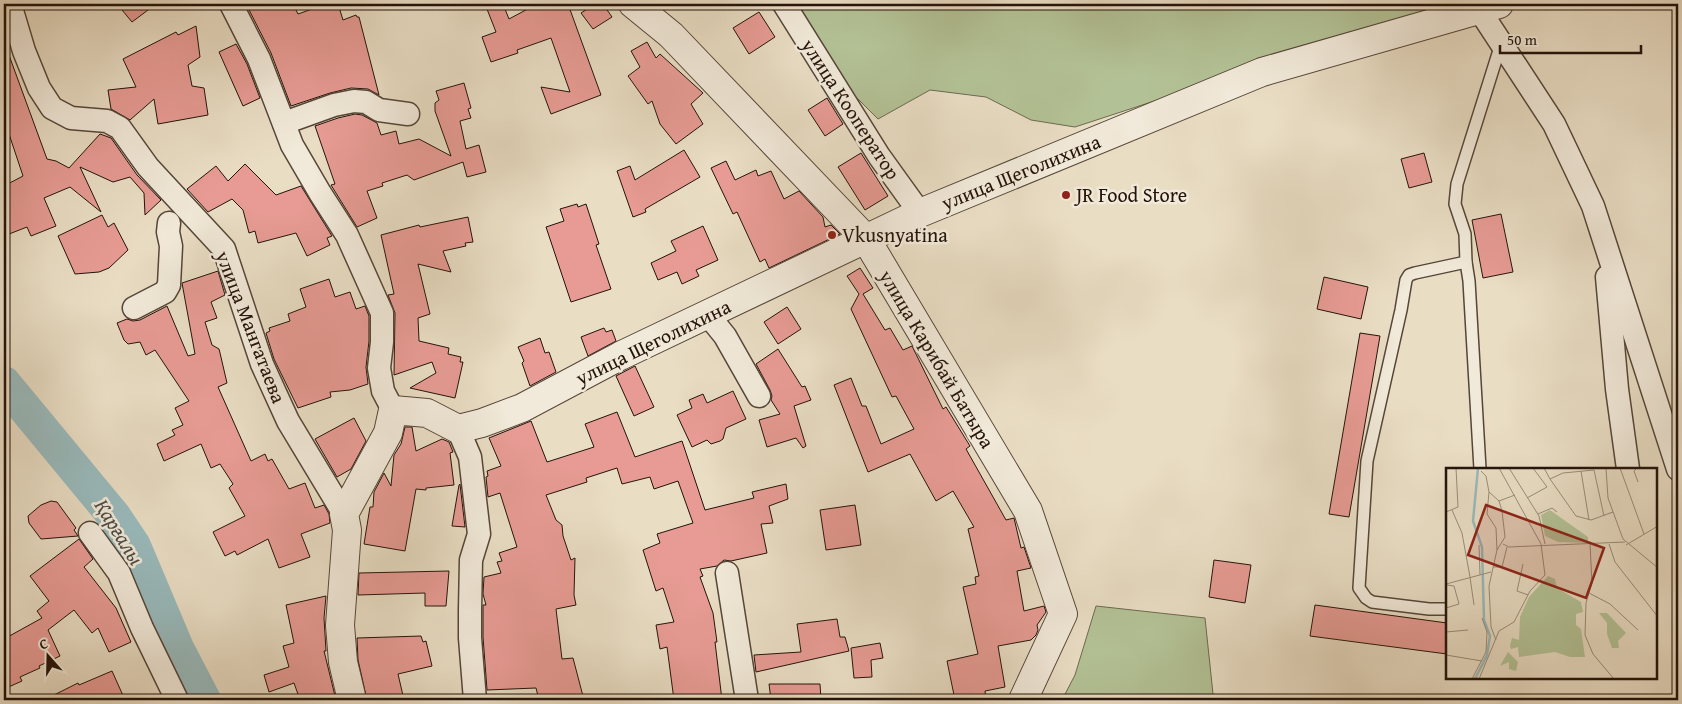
<svg xmlns="http://www.w3.org/2000/svg" width="1682" height="704" font-family="'Gentium Book Plus',serif">
  <style>
    .green { fill: #b3c296; stroke: #6c6a50 }
    .lines { fill: none; stroke-linecap: round; stroke-linejoin: round }
    .river { stroke: #99babc; stroke-width: 34 }
    .building { fill: #e79b94; stroke: #24130a }
    .service-casing { stroke: #554638; stroke-width: 14 }
    .minor-casing { stroke: #554638; stroke-width: 25 }
    .tertiary-casing { stroke: #554638; stroke-width: 30 }
    .service { stroke: #f1e9d9; stroke-width: 11 }
    .minor { stroke: #f1e9d9; stroke-width: 22 }
    .tertiary { stroke: #f1e9d9; stroke-width: 28 }
    .poi-dot { fill: #8f2418; stroke: #f1e9d9; stroke-width: 2 }
    .labels { text-anchor: middle; stroke-width: 5; stroke-linejoin: round; paint-order: stroke }
    .street-label { font-size: 20px; fill: #24130a; stroke: #f1e9d9 }
    .poi-label { font-size: 20px; fill: #24130a; stroke: #f1e9d9; text-anchor: start }
    .water-label { font-size: 21px; font-style: italic; fill: #4d4d48; stroke: #f1e9d9 }
    .inset-river { fill: none; stroke: #99babc; stroke-width: 2.5 }
    .inset-road { fill: none; stroke: #9a8c7a; stroke-width: 1 }
    .view { fill: #8f2418; fill-opacity: 0.15; stroke: #8f2418; stroke-width: 2.5 }
    .inset-edge { fill: none; stroke: #24130a; stroke-width: 2.5 }
  </style>
  <rect width="100%" height="100%" fill="#e9ddc4"/>
  <filter id="stains"><feTurbulence type="fractalNoise" baseFrequency=".004" numOctaves="4"/><feColorMatrix values="0 0 0 0 .2 0 0 0 0 .09 0 0 0 0 .02 0 0 0 .5 -.17"/></filter>
  <radialGradient id="worn" r=".72"><stop offset=".6" stop-color="#630" stop-opacity="0"/><stop offset="1" stop-color="#630" stop-opacity=".3"/></radialGradient>
  <g class="green">
    <path d="M796 4H1451L1075 127 1031 120 986 97 930 90 878 119 850 91Z"/>
    <path d="M1096 606 1205 618 1213 694 1226 700H1062L1075 675Z"/>
  </g>
  <g class="lines">
    <path class="river" d="M4 383 114 516 134 546 177 648 204 700"/>
  </g>
  <g class="building">
    <path d="M117 4H156L132 22Z"/>
    <path d="M246 4H293L298 14 326 4H338L343 20 356 15 357 17H359L379 95 368 89 351 88 330 93 291 106 271 53Z"/>
    <path d="M485 4H503L509 19 537 4H568L601 95 551 114 541 87 570 92 551 38 517 50 518 53 491 62 482 37 496 32Z"/>
    <path d="M595 4H603L612 17 593 29 581 13Z"/>
    <path d="M759 12 775 37 749 54 733 28Z"/>
    <path d="M196 26 200 57 188 65 192 86 204 88 208 115 158 124 154 99 130 120 111 109 108 90 136 87 123 59 176 32 178 35Z"/>
    <path d="M647 42 656 58 660 54 703 93 691 104 703 124 676 144 660 124 652 101 648 104 628 76 640 67 631 51Z"/>
    <path d="M236 44 247 64 260 98 243 106 219 52Z"/>
    <path d="M6 47 47 159 56 161 69 168 100 134 111 138 137 175 161 200 145 215 144 193 130 177 113 182 80 167 101 212 70 187 44 198 56 226 31 236 27 227 4 236V186L23 176 4 119V48Z"/>
    <path d="M464 83 471 108 468 109 471 118 460 121 466 149 479 145 486 172 467 177 463 162 414 180 407 175 382 183 383 186 367 191 377 218 357 227 331 185 335 184 315 126 338 118 355 114 362 115 377 123 381 135 396 131 399 144 419 139 451 156 435 111V103L439 100 436 91Z"/>
    <path d="M827 98 843 124 825 136 808 110Z"/>
    <path d="M684 150 700 177 645 209 646 212 633 217 617 171 630 166 635 180Z"/>
    <path d="M861 153 888 196 865 210 838 167Z"/>
    <path d="M1424 153 1432 182 1409 188 1401 159Z"/>
    <path d="M726 161 735 180 756 170 758 176 771 171 784 199 799 191 823 217 825 227 831 225 840 234 769 268 765 259 760 262 737 212 733 214 711 168Z"/>
    <path d="M245 164 276 195 301 186 332 236 327 238 330 245 307 256 296 233 258 243 255 231 249 233 243 210 232 199 208 212 187 189 216 166 228 181Z"/>
    <path d="M577 204 578 207 586 204 599 244 596 245 611 289 571 302 546 227 564 221 560 209Z"/>
    <path d="M1501 214 1513 272 1483 278 1472 220Z"/>
    <path d="M102 215 108 227 114 223 128 250 109 268 99 272 75 274 58 236Z"/>
    <path d="M468 217 473 242 465 243 466 246 443 251 451 272 418 264 430 314 418 318 419 341 449 348 448 354 461 357 460 362H463L455 398 410 388 436 373 432 362 394 375 395 313 388 295 394 294 381 235 419 225 420 227Z"/>
    <path d="M703 226 718 260 696 270 699 276 682 284 677 272 658 280 651 263 676 251 671 241Z"/>
    <path d="M860 268 873 288 863 294 885 330 890 328 903 350 912 346 943 409 946 407 970 446 966 449 1006 520 1014 518 1021 548 1024 547 1031 568 1017 571 1024 611 1044 606 1046 612 1037 625 1038 630 1036 635 1031 640 998 646 1005 687 985 691 986 700H955L947 661 978 654 963 587 976 584 975 577 979 576 968 529 974 527 953 491 936 501 910 454 868 472 834 385 851 378 862 406H866L881 444 914 429 896 396 892 397 851 309 859 294 847 276Z"/>
    <path d="M218 271 225 295 211 302 217 318 205 322 212 345 219 349 220 353 227 383 218 387 251 461 265 454 268 461 272 459 289 489 305 483 315 508 324 505 329 514 330 523 301 534 310 557 279 568 268 539 237 555 235 551 225 556 213 532 245 516 229 488 233 484 220 464 211 468 201 444 164 461 157 444 175 435 172 430 183 425 175 408 189 401 155 350 146 355 140 342 128 344 124 340 117 323 127 319 133 321 140 320 167 306 188 356 195 354 182 283Z"/>
    <path d="M1324 277 1368 287 1361 319 1317 309Z"/>
    <path d="M329 279 335 297 350 292 356 309 365 306 369 316V341L366 367 368 384 350 390 330 392 331 397 298 408 274 359 266 333 270 331 269 328 290 321 288 314 306 307 300 289Z"/>
    <path d="M787 307 801 329 778 344 764 322Z"/>
    <path d="M604 328 606 332 612 330 616 341 588 356 581 337Z"/>
    <path d="M1360 333 1380 336 1349 517 1329 514Z"/>
    <path d="M540 338 545 353 549 352 556 372 530 386 522 363 524 361 518 347Z"/>
    <path d="M778 349 802 387 805 386 811 400 794 406 806 446 803 448 796 438 767 447 759 420 780 414 771 400 772 396 770 390 756 364Z"/>
    <path d="M635 366 654 407 634 416 616 376Z"/>
    <path d="M733 391 746 419 726 428 723 439 720 441 711 444 707 440 692 447 677 415 692 408 689 400 703 394 707 403Z"/>
    <path d="M617 412 635 457 682 441 705 510 754 498 752 492 786 484 788 499 769 506 773 523 761 524 767 553 731 561 724 560 717 566 700 569 703 576 700 577 713 613 717 642H715L722 700H674L667 647 660 649 656 625 674 622 663 588 656 591 643 550 660 543 657 534 693 523 678 481 654 489 650 477 622 484 617 468 586 478 587 482 546 495 556 520 562 525 563 536 571 560 575 558 574 595 576 605 556 609 562 659 573 658 584 700H539L536 688 487 690 483 637V605H486L483 594 484 577 501 573 497 562 502 561 499 553 517 547 500 493 488 497 486 477 488 476 487 471 501 466 489 438 531 421 547 462 594 447 585 424Z"/>
    <path d="M354 418 366 441 351 469 337 477 315 439Z"/>
    <path d="M405 427H412L416 451 442 439 449 442 453 452 450 453 454 485 426 488V490L416 489 405 551 364 544 370 507H373L374 492 384 473 391 486 394 455 401 444Z"/>
    <path d="M460 484 465 527 452 526 459 485Z"/>
    <path d="M51 501 57 502 76 528 74 530 78 536 41 539 29 523 28 516 41 505Z"/>
    <path d="M855 505 861 545 826 550 820 510Z"/>
    <path d="M79 539 93 559 84 567 116 608 131 642 109 652 98 628 92 633 74 610 48 630 60 656 39 666 40 668 20 677 22 681 4 689V639L42 618 37 611 49 601 30 576Z"/>
    <path d="M1214 560 1251 565 1245 603 1209 597Z"/>
    <path d="M449 571 446 606H425V593L358 595 359 573Z"/>
    <path d="M326 596 324 618 326 651H324L336 700H300L294 683 269 692 264 675 289 667 283 646 294 643 286 605Z"/>
    <path d="M1315 605 1447 623V654L1310 636Z"/>
    <path d="M837 619 840 637H845L849 651 756 672 754 655 801 652 797 624Z"/>
    <path d="M421 636 423 642 426 641 432 666 398 674 404 700H367L358 660 357 638Z"/>
    <path d="M880 643 883 658 871 660 872 677 854 678 851 648Z"/>
    <path d="M112 671 125 700H44L78 683 79 685Z"/>
    <path d="M769 684H820L821 700H771Z"/>
  </g>
  <g class="lines">
    <defs>
      <g id="service">
        <path d="M1480 469 1469 281 1466 262 1465 234 1455 204 1457 184 1501 44"/>
        <path d="M1447 609H1429L1372 602 1366 598 1359 588 1367 461 1401 310 1406 280 1409 275 1415 273 1466 262"/>
      </g>
      <g id="minor">
        <path d="M10 4 24 51 39 88 52 108 71 118 107 121 120 128 148 167 224 249 262 364 288 421 344 514"/>
        <path d="M231 4 259 59 292 145 320 193 347 235 382 313V342L379 368 383 391 393 410"/>
        <path d="M784 4 879 156 920 213"/>
        <path d="M1480 11 1554 124 1593 206 1678 469"/>
        <path d="M284 123 334 105 354 101 366 102 379 110 408 114"/>
        <path d="M1607 277 1617 389 1628 469"/>
        <path d="M134 308 165 292 169 285 171 246 168 232 169 223"/>
        <path d="M708 315 725 336 759 396"/>
        <path d="M458 429 470 457 479 534 471 560 470 610V638L475 700"/>
        <path d="M90 533 119 573 142 628 177 700"/>
        <path d="M727 573 747 700"/>
      </g>
      <g id="tertiary">
        <path d="M633 4 671 35 866 239 1028 511 1063 614 1023 700"/>
        <path d="M352 700 343 662 340 625 347 530 344 514 388 433 393 410 427 413 458 429 482 423 522 408 620 356 920 213 1262 72 1499 4"/>
      </g>
    </defs>
    <use href="#service" class="service-casing"/>
    <use href="#minor" class="minor-casing"/>
    <use href="#tertiary" class="tertiary-casing"/>
    <use href="#service" class="service"/>
    <use href="#minor" class="minor"/>
    <use href="#tertiary" class="tertiary"/>
  </g>
  <g class="poi-dot">
    <circle cx="1066" cy="195" r="5"/>
    <circle cx="832" cy="235" r="5"/>
  </g>
  <g class="labels">
    <g class="street-label">
      <text transform="translate(851 109) rotate(57)" y="7">улица Кооператор</text>
      <text transform="translate(1021 172) rotate(-22)" y="7">улица Щеголихина</text>
      <text transform="translate(251 327) rotate(69)" y="7">улица Мангатаева</text>
      <text transform="translate(653 342) rotate(-26)" y="7">улица Щеголихина</text>
      <text transform="translate(937 359) rotate(59)" y="7">улица Карибай Батыра</text>
    </g>
    <g class="poi-label">
      <text x="1076" y="202">JR Food Store</text>
      <text x="842" y="242">Vkusnyatina</text>
    </g>
    <g class="water-label">
      <text transform="translate(119 532) rotate(58)" y="7">Қарғалы</text>
    </g>
  </g>
  <g transform="translate(1446 468)">
    <rect width="211" height="211" fill="#e9ddc4"/>
    <path d="M104 42 142 69V75L112 74 99 68 95 47ZM102 108 109 111 111 120 135 134 137 144 130 146V157L135 161 139 189H124L109 184 73 189 72 179 65 181 64 178 66 170 73 172 74 149 83 129ZM153 145H161L180 165 172 173 173 180H166L161 166V155ZM62 184 72 194 70 203 63 201V194L54 198Z" fill="#b3c296"/>
    <path class="inset-river" d="M29 211 41 187 44 168 38 152 36 79 27 53 32 0"/>
    <path class="inset-road" d="M63 0 93 48 99 76M98 0 104 11 117 5 148 2 158 48M160 0 162 30 177 71 212 100M174 0 198 66M191 0 188 3 192 14M35 3 40 8 43 24 41 46 50 60 51 82 43 118 45 159 50 172M135 3 143 52M104 11 130 48 145 52 167 44M43 24 53 33 56 43 59 69 51 82M81 30 101 19 87 0M53 33 69 27M6 42 16 65 24 109M0 44 12 39 10 0M92 46 106 40 111 44M57 76 63 79 179 74M144 76 146 115 140 135 139 167 147 186 168 211M163 76 169 94 212 149M33 77 34 107M180 77 212 58M77 96 71 123 82 127M47 99H56L61 79M24 109 28 137M0 116 45 104M143 125 164 136 192 162M0 140 13 136 8 118 1 117M0 164 22 162M0 187 36 193M26 211 40 184 41 164 36 150M33 211 53 163 68 154 84 123 99 107 95 76 53 0"/>
    <path class="view" d="M40 37 158 80 140 130 22 87Z"/>
    <rect width="211" height="211" class="inset-edge"/>
  </g>
  <rect width="1682" height="704" fill="none" stroke="#e9ddc4" stroke-width="20"/>
  <rect x="5" y="5" width="1672" height="694" fill="none" stroke="#24130a" stroke-width="2.5"/>
  <rect x="10" y="10" width="1662" height="684" fill="none" stroke="#24130a"/>
  <g transform="translate(48 656) rotate(340)" stroke="#f1e9d9" stroke-width="4" paint-order="stroke">
  <path d="M0-4L9 19L0 12L-9 19Z" fill="#24130a"/>
  <text y="-8" font-size="14" font-weight="bold" text-anchor="middle" fill="#24130a">С</text>
  </g>
  <path d="M1500 45v8h141v-8" fill="none" stroke="#24130a" stroke-width="2.5"/>
  <text x="1507" y="45" font-size="15" fill="#24130a" stroke="#f1e9d9" stroke-width="4" paint-order="stroke">50 m</text>
  <rect width="100%" height="100%" filter="url(#stains)"/>
  <rect width="100%" height="100%" fill="url(#worn)"/>
</svg>
